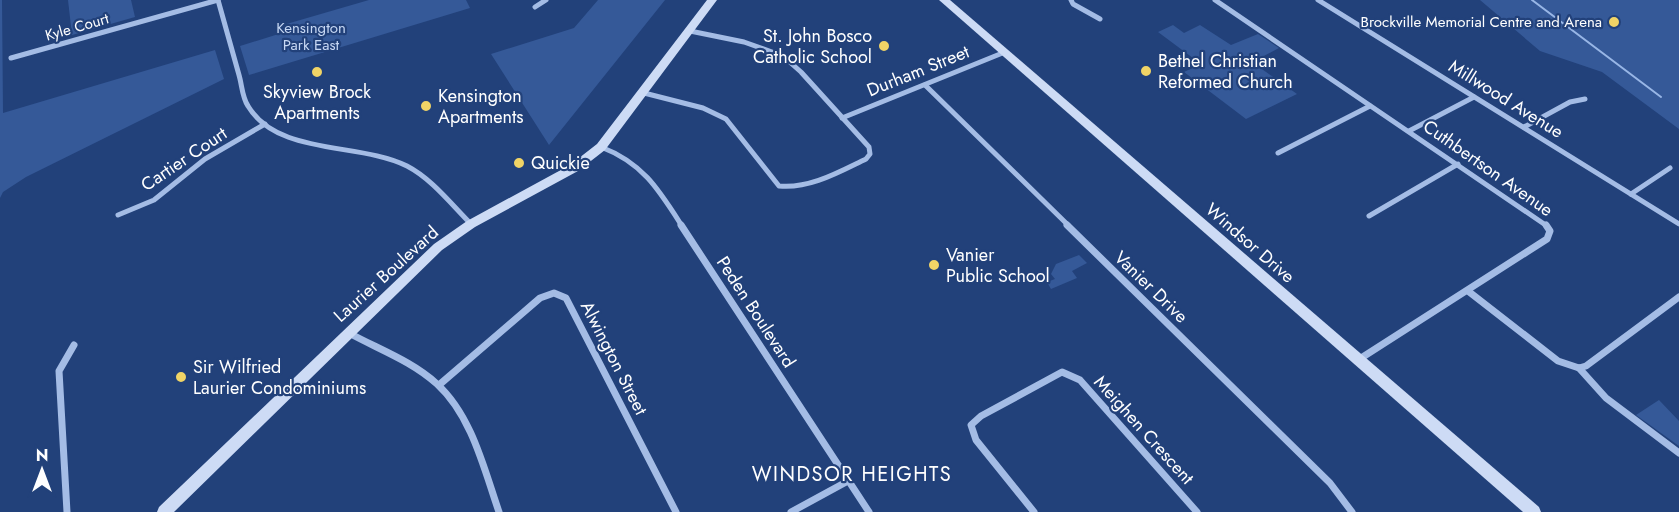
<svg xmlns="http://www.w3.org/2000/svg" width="1679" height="512" font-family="Jost,sans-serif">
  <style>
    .green { fill: #355998 }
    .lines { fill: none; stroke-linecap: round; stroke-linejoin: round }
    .stream { stroke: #98b6e6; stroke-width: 2 }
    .street-far1 { stroke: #a4bce5; stroke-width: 5 }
    .street { stroke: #a4bce5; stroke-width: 7 }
    .secondary { fill: #cddbf5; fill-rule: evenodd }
    .poi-dot { fill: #f1d466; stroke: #22417a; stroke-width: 2 }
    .labels { text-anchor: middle; stroke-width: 4.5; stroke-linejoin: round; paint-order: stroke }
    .far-poi-label { font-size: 15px; fill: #fff; stroke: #22417a; text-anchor: end }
    .far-street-label { font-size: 15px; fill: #fff; stroke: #22417a }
    .far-park-label { font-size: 15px; fill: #c7d8f4; stroke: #22417a }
    .poi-label { font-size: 18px; fill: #fff; stroke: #22417a; text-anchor: start }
    .street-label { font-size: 18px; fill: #fff; stroke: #22417a }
    .neighbourhood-label { font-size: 20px; letter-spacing: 1.5px; fill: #fff; stroke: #22417a }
  </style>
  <rect width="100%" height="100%" fill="#22417a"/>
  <g class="green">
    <path d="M0 0H2L3 113 215 50 224 79 26 177 3 192 0 198Z"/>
    <path d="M68 0H131L135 17 72 35Z"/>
    <path d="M369 0H466L470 8 249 75 240 46 285 32 283 25Z"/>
    <path d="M598 0H665L549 145 491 54 574 28Z"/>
    <path d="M1480 0H1679V129L1602 72 1540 51Z"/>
    <path d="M1173 25 1184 33 1200 25 1231 45 1258 34 1279 48 1252 62 1297 94 1246 119 1184 72 1201 64 1158 32Z"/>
    <path d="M1079 255 1087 263 1072 271 1077 278 1051 289 1047 282 1055 279 1051 274 1056 264Z"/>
    <path d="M1659 400 1679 421V446L1636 415Z"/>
  </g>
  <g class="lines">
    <path class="stream" d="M1532 0 1661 97"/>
    <g class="street-far1">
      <path d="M218 0C225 25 232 50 239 75 242 85 242 97 248 106 278 156 359 142 407 166 432 179 451 204 471 224"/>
      <path d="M1071 0 1073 4 1100 19"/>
      <path d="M1215 0 1547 226"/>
      <path d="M1318 0 1679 224"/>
      <path d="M535 7 546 0"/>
      <path d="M11 58 218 0"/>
      <path d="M925 85 1069 226"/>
      <path d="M644 93 703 108 726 119 779 186C810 189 839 172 866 159L870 154 869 147 801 72 783 56 744 42 690 31"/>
      <path d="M842 118 1005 52"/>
      <path d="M1524 127 1570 102 1585 99"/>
      <path d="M1409 131 1474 97"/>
      <path d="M601 147C643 163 659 190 682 226"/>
      <path d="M1278 153 1370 106"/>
      <path d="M1631 194 1670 168"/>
      <path d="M118 215 154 200 205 159 265 124"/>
      <path d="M1369 216 1458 164"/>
    </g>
    <g class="street">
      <path d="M681 225 869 512"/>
      <path d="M1067 225 1330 483 1352 512"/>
      <path d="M1468 291 1558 361 1579 368 1586 366 1679 297"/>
      <path d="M349 333C378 349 412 361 437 384 472 416 484 469 499 512"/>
      <path d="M1358 360 1547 239 1550 231 1546 225"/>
      <path d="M1579 368 1606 398 1679 453"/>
      <path d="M439 385 540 298 554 293 566 298 676 512"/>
      <path d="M67 512 59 371 74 345"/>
      <path d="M791 512 848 481"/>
      <path d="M1034 512 976 440 971 425 981 416 1062 372 1080 380 1197 512"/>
    </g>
    <g class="secondary">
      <path d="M707 0H717L605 150 578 171 475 227 442 250 174 512H157L159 507 434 244 467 221 570 165 597 144Z"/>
      <path d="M939 0H950L1539 507 1541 512H1523Z"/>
    </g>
  </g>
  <g class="poi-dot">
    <circle cx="1614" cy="22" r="6"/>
    <circle cx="884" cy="46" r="6"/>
    <circle cx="1146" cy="71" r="6"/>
    <circle cx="317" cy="72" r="6"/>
    <circle cx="426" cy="106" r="6"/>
    <circle cx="519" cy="163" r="6"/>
    <circle cx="934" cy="265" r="6"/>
    <circle cx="181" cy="377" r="6"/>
  </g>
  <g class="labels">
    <g class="far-poi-label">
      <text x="1602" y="27">Brockville Memorial Centre and Arena</text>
    </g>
    <g class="far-street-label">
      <text transform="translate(77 27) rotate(-16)" y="5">Kyle Court</text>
    </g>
    <g class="far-park-label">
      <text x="311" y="33">Kensington<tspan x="311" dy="17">Park East</tspan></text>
    </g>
    <g class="poi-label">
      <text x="872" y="42" text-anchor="end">St. John Bosco<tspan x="872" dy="21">Catholic School</tspan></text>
      <text x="1158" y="67">Bethel Christian<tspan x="1158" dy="21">Reformed Church</tspan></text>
      <text x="317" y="98" text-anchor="middle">Skyview Brock<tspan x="317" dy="21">Apartments</tspan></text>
      <text x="438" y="102">Kensington<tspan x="438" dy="21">Apartments</tspan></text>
      <text x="531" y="169">Quickie</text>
      <text x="946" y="261">Vanier<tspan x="946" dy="21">Public School</tspan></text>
      <text x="193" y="373">Sir Wilfried<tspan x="193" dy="21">Laurier Condominiums</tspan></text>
    </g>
    <g class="street-label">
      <text transform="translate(918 71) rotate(-22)" y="6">Durham Street</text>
      <text transform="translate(1506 99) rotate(32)" y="6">Millwood Avenue</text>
      <text transform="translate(184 159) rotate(-34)" y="6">Cartier Court</text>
      <text transform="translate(1488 168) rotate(35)" y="6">Cuthbertson Avenue</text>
      <text transform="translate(1250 243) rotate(41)" y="6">Windsor Drive</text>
      <text transform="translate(386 274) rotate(-42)" y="6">Laurier Boulevard</text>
      <text transform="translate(1151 287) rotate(44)" y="6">Vanier Drive</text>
      <text transform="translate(756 312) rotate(57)" y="6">Peden Boulevard</text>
      <text transform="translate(614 358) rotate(63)" y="6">Alwington Street</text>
      <text transform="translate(1144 430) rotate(48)" y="6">Meighen Crescent</text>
    </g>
    <g class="neighbourhood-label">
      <text x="852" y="481">WINDSOR HEIGHTS</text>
    </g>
  </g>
  <g transform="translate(42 470)" stroke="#22417a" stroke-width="4.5" paint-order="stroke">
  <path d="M0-4.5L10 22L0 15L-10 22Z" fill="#ffffff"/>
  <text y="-9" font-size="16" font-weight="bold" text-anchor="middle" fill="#ffffff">N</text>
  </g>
</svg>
